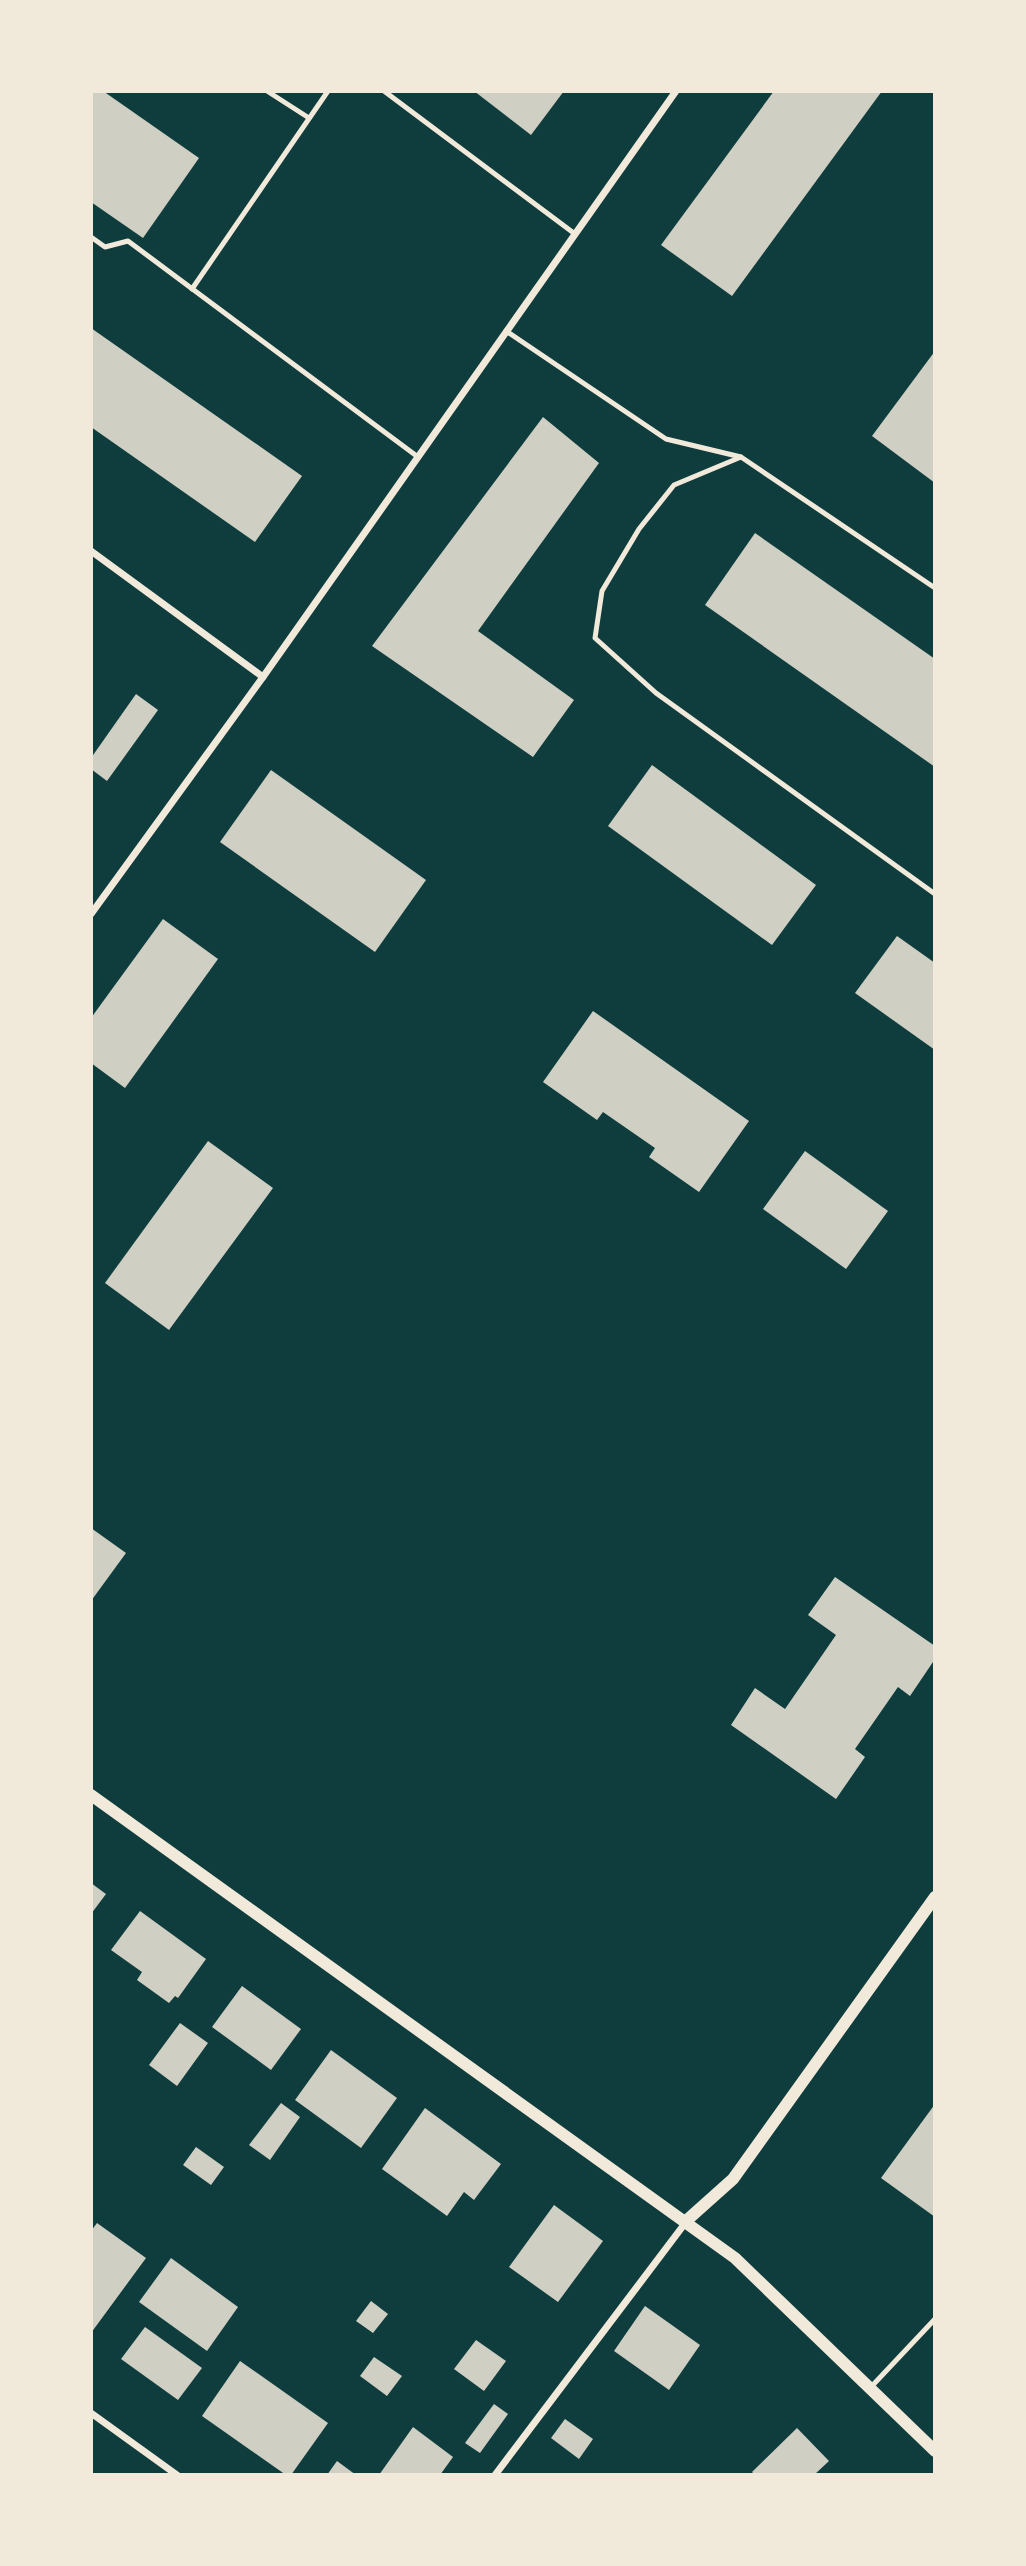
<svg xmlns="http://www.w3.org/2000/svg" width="1026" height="2566" font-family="'Golos Text',sans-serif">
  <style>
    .building { fill: #cfcfc3 }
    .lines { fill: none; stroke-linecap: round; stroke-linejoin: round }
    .service { stroke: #f1e9da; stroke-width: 5 }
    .minor { stroke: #f1e9da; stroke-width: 7 }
    .tertiary { stroke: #f1e9da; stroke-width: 12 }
  </style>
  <rect width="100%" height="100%" fill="#0f3d3e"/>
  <g class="building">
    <path d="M91 91H103L199 158 143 238 91 202Z"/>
    <path d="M474 91H564L531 135Z"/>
    <path d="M774 91H882L732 296 661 245Z"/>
    <path d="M91 328 302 476 255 542 91 427Z"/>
    <path d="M935 351V483L872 436Z"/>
    <path d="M543 417 599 463 478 631 574 700 533 757 372 646Z"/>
    <path d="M755 533 935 659V767L705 605Z"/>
    <path d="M136 694 158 710 107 781 91 769V758Z"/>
    <path d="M652 765 816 885 772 945 608 826Z"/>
    <path d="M271 770 426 880 375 952 220 842Z"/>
    <path d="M163 919 218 959 125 1088 91 1063V1018Z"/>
    <path d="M897 936 935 963V1050L855 993Z"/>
    <path d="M593 1011 749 1121 699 1192 649 1157 655 1148 603 1112 597 1120 543 1082Z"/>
    <path d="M208 1141 273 1188 169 1330 105 1283Z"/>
    <path d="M805 1151 888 1211 846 1269 763 1209Z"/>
    <path d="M91 1528 126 1553 91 1601Z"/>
    <path d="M835 1577 935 1646V1659L910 1696 898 1687 855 1749 865 1757 836 1799 731 1725 755 1688 785 1709 836 1635 808 1615Z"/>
    <path d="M91 1883 106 1894 91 1914Z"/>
    <path d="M140 1911 206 1959 178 1998 175 1996 169 2003 137 1980 142 1972 111 1950Z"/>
    <path d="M242 1986 301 2029 271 2070 212 2027Z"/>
    <path d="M180 2023 208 2043 177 2086 149 2065Z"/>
    <path d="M331 2050 397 2098 361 2148 295 2100Z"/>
    <path d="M281 2103 300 2117 270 2160 249 2145Z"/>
    <path d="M935 2104V2217L881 2178Z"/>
    <path d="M425 2108 501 2164 474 2200 464 2192 447 2216 382 2169Z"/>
    <path d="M196 2147 224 2167 211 2185 183 2165Z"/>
    <path d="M554 2205 603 2241 558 2302 509 2267Z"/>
    <path d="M97 2223 146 2258 91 2333V2231Z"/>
    <path d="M171 2258 238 2307 207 2351 139 2302Z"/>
    <path d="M371 2301 388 2314 373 2333 356 2321Z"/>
    <path d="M645 2306 700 2345 669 2390 614 2351Z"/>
    <path d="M145 2327 202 2368 178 2400 121 2359Z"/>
    <path d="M476 2340 506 2361 484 2391 454 2369Z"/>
    <path d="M374 2357 402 2376 387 2396 360 2376Z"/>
    <path d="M240 2361 328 2423 291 2475H286L202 2416Z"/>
    <path d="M494 2404 508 2414 480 2453 465 2443Z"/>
    <path d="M565 2419 593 2439 579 2459 551 2438Z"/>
    <path d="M413 2427 453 2457 440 2475H379Z"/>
    <path d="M797 2428 829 2461 814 2475H755L752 2472Z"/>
    <path d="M337 2461 356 2475H327Z"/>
  </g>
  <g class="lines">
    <g class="service">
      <path d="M267 91 309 118"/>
      <path d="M384 91 575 234"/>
      <path d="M91 237 105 247 128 241 418 457"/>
      <path d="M192 289 328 91"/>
      <path d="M506 331 666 439 741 457 935 588"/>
      <path d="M741 457 674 485 639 529 602 591 595 638 656 693 935 894"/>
      <path d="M871 2387 935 2319"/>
    </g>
    <g class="minor">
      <path d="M91 551 263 677"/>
      <path d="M91 914 263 677 676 91"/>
      <path d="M91 2413 177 2475"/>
      <path d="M495 2475 686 2222"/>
    </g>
    <g class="tertiary">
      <path d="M91 1795 735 2258 935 2451"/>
      <path d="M686 2221 733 2179 935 1897"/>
    </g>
  </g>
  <rect width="1026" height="2566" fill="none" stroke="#f1e9da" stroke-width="186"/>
</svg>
